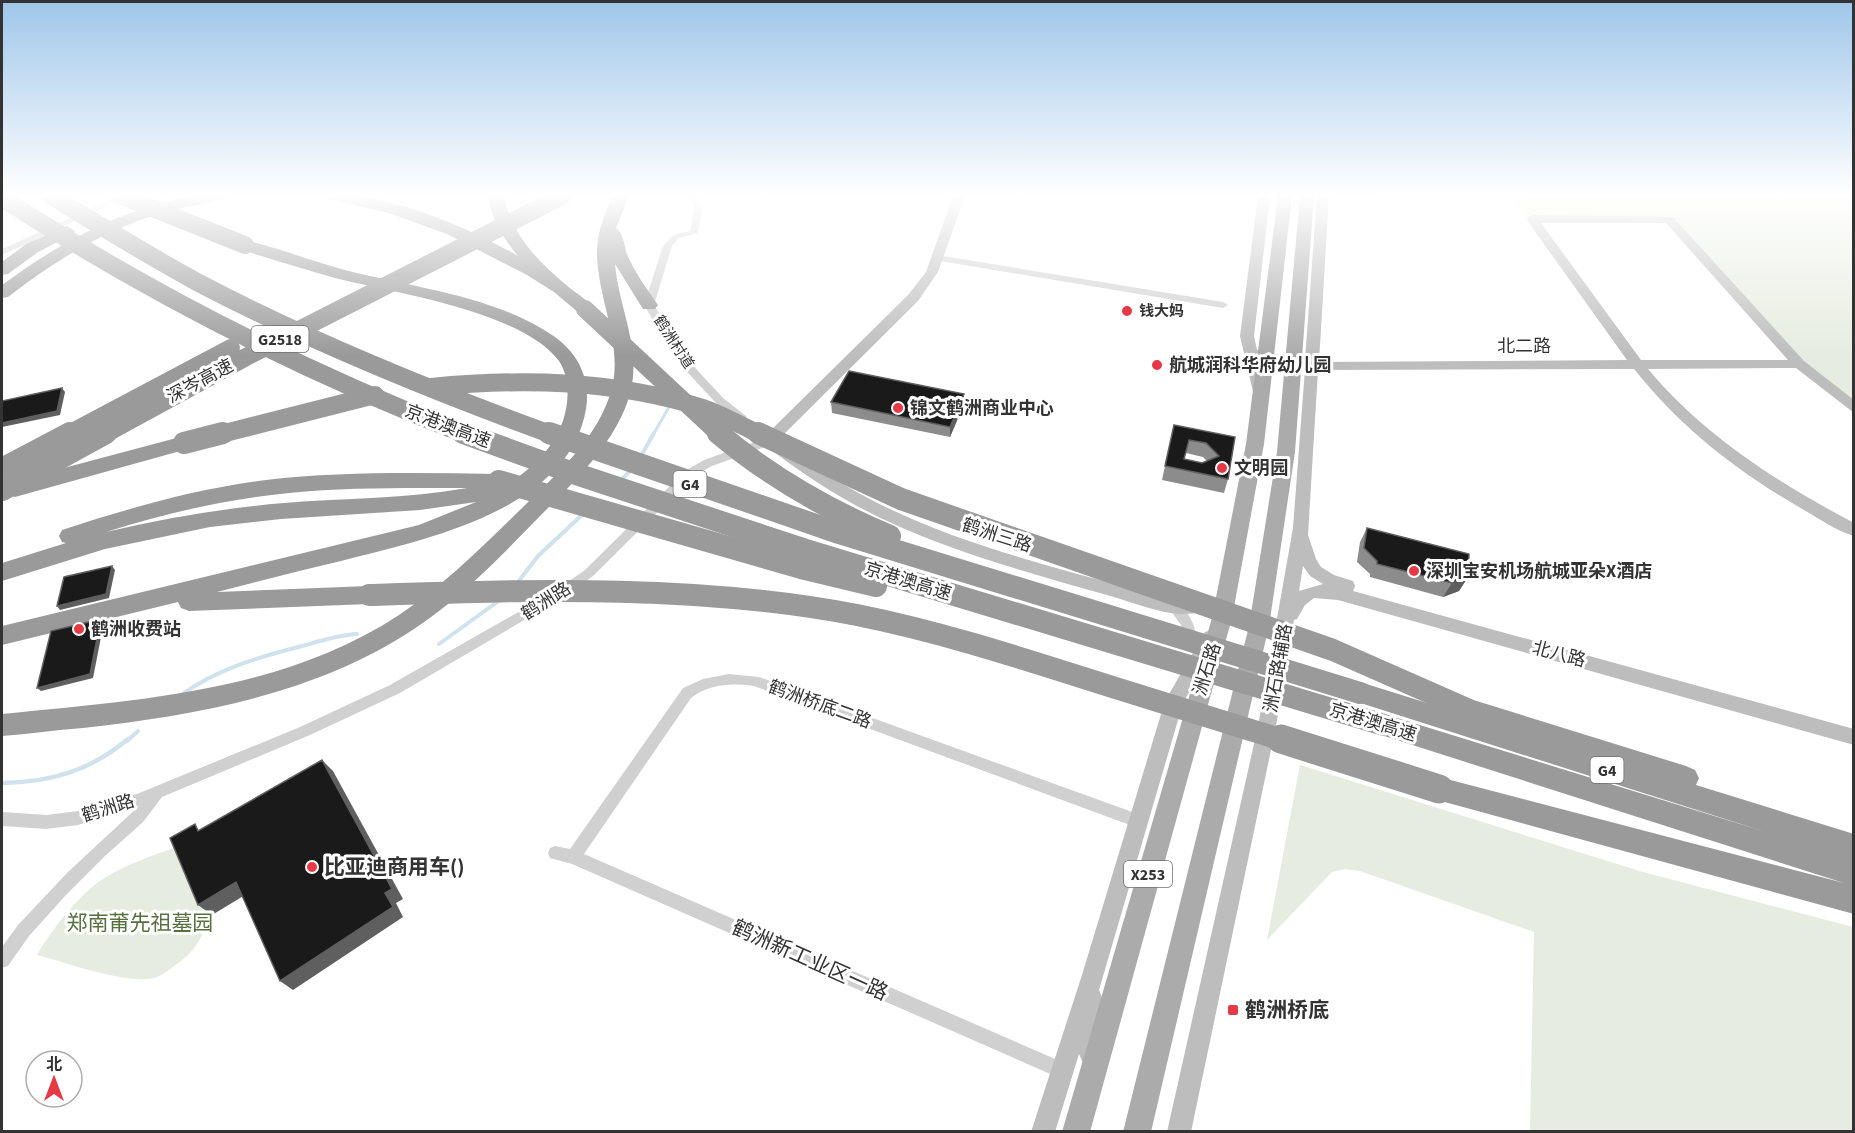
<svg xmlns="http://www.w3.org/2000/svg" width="1855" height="1133" font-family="'Source Sans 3','Noto Sans SC',sans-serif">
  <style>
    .green { fill: #e6ecdf }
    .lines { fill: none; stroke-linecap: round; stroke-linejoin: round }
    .stream-far2 { stroke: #cfe2ee; stroke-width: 3 }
    .stream-far1 { stroke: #cfe2ee; stroke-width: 4 }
    .stream { stroke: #cfe2ee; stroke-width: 4.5 }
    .street { fill: #d0d0d0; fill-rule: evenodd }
    .secondary { fill: #bdbdbd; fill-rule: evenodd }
    .primary { fill: #ababab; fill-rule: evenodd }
    .highway { fill: #9a9a9a; fill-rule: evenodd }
    .highway-bridge-far2 { stroke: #9a9a9a; stroke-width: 18 }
    .highway-bridge-far1 { stroke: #9a9a9a; stroke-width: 22 }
    .highway-bridge { stroke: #9a9a9a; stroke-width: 29 }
    .wall { fill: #8c8c8c; fill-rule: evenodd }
    .shaded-wall { fill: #5f5f5f }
    .building { fill: #1a1a1a; stroke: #5f5f5f; stroke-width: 1.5; fill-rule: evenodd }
    .poi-dot { fill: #e63946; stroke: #fff; stroke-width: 2 }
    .labels { text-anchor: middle; stroke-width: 6; stroke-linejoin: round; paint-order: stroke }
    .far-poi-label { font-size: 15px; font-weight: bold; fill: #333; stroke: #fff; text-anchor: start }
    .far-street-label { font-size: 15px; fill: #333; stroke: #fff }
    .shield { fill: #fff; stroke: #707070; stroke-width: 1.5 }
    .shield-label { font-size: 16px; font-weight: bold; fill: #333 }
    .street-label { font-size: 18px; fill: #333; stroke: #fff }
    .poi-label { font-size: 18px; font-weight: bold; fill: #333; stroke: #fff; text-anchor: start }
    .near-poi-label { font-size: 21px; font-weight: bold; fill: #333; stroke: #fff; text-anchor: start }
    .near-park-label { font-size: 21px; fill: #56703f; stroke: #fff }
    .near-street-label { font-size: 21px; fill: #333; stroke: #fff }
  </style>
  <rect width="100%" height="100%" fill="#fff"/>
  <g class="green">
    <path d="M1331 196H1853V408L1827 388 1669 220 1527 219 1512 197Z"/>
    <path d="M1300 765 1643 872 1853 927V1131H1530L1534 932 1360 871 1344 869 1332 872 1267 940Z"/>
    <path d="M177 847 208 920C203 938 192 954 177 964 170 969 162 976 154 978 128 985 64 962 37 955 52 930 76 898 100 881 124 865 151 856 177 847Z"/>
  </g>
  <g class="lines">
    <path class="stream-far2" d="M653 435 669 407"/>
    <g class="stream-far1">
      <path d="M641 456 654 433"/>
      <path d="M620 481 632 469"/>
      <path d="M518 582 538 556 583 514"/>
      <path d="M439 644 500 600"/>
      <path d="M181 695C217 669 259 657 302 646 320 641 338 635 357 634"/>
      <path d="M127 741 138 731"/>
    </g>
    <path class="stream" d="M2 783C51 782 90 771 128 739"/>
    <g class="street">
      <path d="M118 196H129L2 255V249Z"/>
      <path d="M691 196H699L702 211 698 233 679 238 672 246 654 305 686 358 723 398 746 416 747 419 746 422 742 423 715 402 678 362 644 305 663 246 673 235 690 231 694 211Z"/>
      <path d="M937 255 1223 302 1228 305 1223 308 934 260 933 258Z"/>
      <path d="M769 437 774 441 773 444 712 466 693 477 593 576 560 599 400 693 310 735 162 797 143 822 105 856 66 895 29 936 8 966 2 968V947L18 925 68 872 139 806 78 825 46 829 2 826V812L46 815 78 811 137 794 300 727 390 685 552 593 585 570 685 471 704 460Z"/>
      <path d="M1174 602C1188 608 1200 631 1195 646L1190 647 1185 646 1181 625 1168 607 1170 604Z"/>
      <path d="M729 674 759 677 1138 814 1143 816 1145 821 1143 826 1138 828 754 686C732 683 709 684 691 698L584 854 1069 1065 1072 1071 1069 1077 1063 1080 1057 1077 572 864 550 858 548 853 550 848 555 846 570 849 683 688 703 679Z"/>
    </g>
    <g class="secondary">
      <path d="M953 196H965L938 272 918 301 778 440C807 461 835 481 866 497 951 542 1046 565 1137 590 1149 593 1161 598 1173 600 1183 602 1194 598 1204 601L1207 606 1204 611C1173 621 1137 603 1107 595 1022 571 933 547 855 505 822 487 793 466 764 445L762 441 764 437 908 295 926 272Z"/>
      <path d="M1258 196H1270L1254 336 1257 350 1305 360 1317 196H1329L1319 362 1627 360 1526 219 1532 215 1673 217 1804 361 1854 400V413L1796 368 1648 369C1704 436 1777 482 1854 523V536C1836 531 1820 519 1804 510 1739 473 1681 428 1634 369L1318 370 1308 535 1316 559 1321 567 1334 575 1353 581 1355 586 1353 591 1854 729V745L1338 600 1314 598 1305 605 1297 619 1294 620 1276 726 1191 1132H1167L1258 726 1293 528 1305 369 1259 359 1267 397 1265 400H1255L1240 336ZM1541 223H1666L1788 360H1641ZM1303 566 1310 576 1323 584 1299 591Z"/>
      <path d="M1211 630 1217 632 1220 637 1183 703 1099 990 1102 997 1103 1055 1099 1063 1091 1067 1083 1063 1079 1054 1055 1132H1031L1082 975 1165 701 1205 632Z"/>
    </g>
    <g class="primary">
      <path d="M1278 196H1292L1264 444 1232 618 1090 1132H1062L1212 618 1246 444Z"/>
      <path d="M1300 196H1314L1295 452 1269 626 1151 1132H1123L1249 626 1277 452Z"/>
    </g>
    <g class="highway">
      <path d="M192 196H227L225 199C205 204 185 206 166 212 107 228 56 260 8 297L2 298V285C59 243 121 209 192 196Z"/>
      <path d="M327 196C338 196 349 195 360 196 412 204 473 230 518 256 503 238 492 220 488 196H504C511 234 537 260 565 284 574 292 587 299 594 309L591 313H579L554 292 527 275 447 234 389 213 329 199Z"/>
      <path d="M613 196H629L616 228C624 233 624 246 627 254 635 273 647 289 658 305L655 309H643L615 264C619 309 642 348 630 394 616 443 574 482 539 517 500 557 461 598 414 629 316 694 198 715 83 728 56 730 29 734 2 736V714C138 700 282 692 399 615 443 586 481 548 519 511 553 477 594 443 610 395 626 346 596 299 597 249 598 230 605 213 613 196Z"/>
      <path d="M67 226 75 231 73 234 38 252 8 274 2 275V262L26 244Z"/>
      <path d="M245 240C279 248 311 261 345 270 411 287 495 296 552 335 578 352 591 379 586 409 569 510 426 539 345 560 302 570 259 581 217 592L369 586 377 589 381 595 377 601 369 604 189 611 181 608 178 602 2 645V626L419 525 476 502 420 510 281 519 210 527 105 549 2 581V563L66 543 62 542 59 536 62 530C129 508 196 489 266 480 343 471 421 473 498 474L505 476 510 483C536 465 560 442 566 409 569 394 568 374 559 361 522 311 394 293 335 278 303 269 271 259 239 249L237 245ZM467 488C407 499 345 498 284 503 224 508 165 518 106 532 166 513 227 499 289 493 348 487 408 488 467 488Z"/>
      <path d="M184 436 191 438 194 443 191 448 15 497 8 494 4 489 8 484 15 481Z"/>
      <path d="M1360 682 1456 712 1454 709 1458 701 1467 698 1686 766 1695 770 1699 778 1696 785 1854 834V914L1430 798 1426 789 1430 780 1439 777 1844 883 1375 733 1371 725 1375 717 1384 714 1766 832 1351 700 1348 693 1351 686Z"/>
    </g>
    <g class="highway-bridge-far2">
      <path d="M52 196C100 226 148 255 197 282 311 342 432 391 553 435"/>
      <path d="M122 196 245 245"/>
      <path d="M8 202C153 295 306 373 467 435"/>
      <path d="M585 309 720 435"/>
      <path d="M431 387C523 378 614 380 703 408 723 415 742 426 761 435"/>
      <path d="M67 435 231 348"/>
      <path d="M103 435 246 357 562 196"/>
      <path d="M217 435 375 395"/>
    </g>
    <g class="highway-bridge-far1">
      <path d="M463 433 576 474 806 550 1384 725"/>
      <path d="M549 433 839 533 1360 693"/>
      <path d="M718 433C770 477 828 510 890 536"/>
      <path d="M758 433 901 499 1333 650 1467 709"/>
      <path d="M184 443 223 433"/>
      <path d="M2 469 70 433"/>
      <path d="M499 481 801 568 876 586"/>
      <path d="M2 490 106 433"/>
      <path d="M369 595C531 590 697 584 857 615 942 632 1024 659 1106 685 1166 704 1226 722 1286 741"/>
    </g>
    <path class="highway-bridge" d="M1281 739 1439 789"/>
  </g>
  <g class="wall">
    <path d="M964 394V404L950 437 832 413 831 402Z"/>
    <path d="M1174 425 1235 437 1228 479 1224 493 1162 480ZM1186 453 1203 457 1207 461 1202 463 1184 459Z"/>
    <path d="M1367 528 1468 577 1459 591 1443 597 1370 577V574L1357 562 1360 542Z"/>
  </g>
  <g class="shaded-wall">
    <path d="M62 388 65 392 60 415 2 427V423Z"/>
    <path d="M964 394V404L950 437V427Z"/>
    <path d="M112 566 115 570 109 598 60 610 57 606Z"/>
    <path d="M1468 577 1459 591 1443 597 1452 583Z"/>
    <path d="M101 619 104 622 93 678 41 691 37 688Z"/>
    <path d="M322 760 333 771 403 899 396 903 403 917 293 990 280 981 385 893Z"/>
    <path d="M236 882 250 892 212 915 198 905Z"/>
  </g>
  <g class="building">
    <path d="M849 371 964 394 950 427 831 402Z"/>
    <path d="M62 388 57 411 2 423V401Z"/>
    <path d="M1174 425 1235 437 1228 479 1165 466ZM1189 440 1206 443 1219 456 1202 463 1184 459Z"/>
    <path d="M1367 528 1469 554 1468 577 1452 583 1377 564V561L1364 548Z"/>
    <path d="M112 566 106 594 57 606 64 577Z"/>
    <path d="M101 619 90 674 37 688 51 631Z"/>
    <path d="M322 760 392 889 385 893 393 907 280 981 236 882 198 905 170 838 195 824 198 831Z"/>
  </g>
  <linearGradient id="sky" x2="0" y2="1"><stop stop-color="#9ec6ea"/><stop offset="0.55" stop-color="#fff"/><stop offset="1" stop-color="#fff" stop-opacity="0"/></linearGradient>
  <rect width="1855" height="355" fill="url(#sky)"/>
  <g class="poi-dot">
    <circle cx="1127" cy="311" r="6"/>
    <circle cx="1157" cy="365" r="6"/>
    <circle cx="898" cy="408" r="6"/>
    <circle cx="1222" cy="468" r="6"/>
    <circle cx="1414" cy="571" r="6"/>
    <circle cx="79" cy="629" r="6"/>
    <circle cx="312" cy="867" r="6"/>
    <rect x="1227" y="1004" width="12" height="12" rx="3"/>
  </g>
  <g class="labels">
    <g class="far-poi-label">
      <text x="1139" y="316">钱大妈</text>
    </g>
    <g class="far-street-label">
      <text transform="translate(674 342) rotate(57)" y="5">鹤洲村道</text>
    </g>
    <g class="shield">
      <rect x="251.5" y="326" width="57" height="26" rx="4.5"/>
      <rect x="673.5" y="471" width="33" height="26" rx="4.5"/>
      <rect x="1590.5" y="757" width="33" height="26" rx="4.5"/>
      <rect x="1124" y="861" width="48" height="26" rx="4.5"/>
    </g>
    <g class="shield-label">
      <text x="280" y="345">G2518</text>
      <text x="690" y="490">G4</text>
      <text x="1607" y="776">G4</text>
      <text x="1148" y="880">X253</text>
    </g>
    <g class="street-label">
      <text x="1524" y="352">北二路</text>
      <text transform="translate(200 381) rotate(-28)" y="6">深岑高速</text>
      <text transform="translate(448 426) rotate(21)" y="6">京港澳高速</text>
      <text transform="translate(997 535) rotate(18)" y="6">鹤洲三路</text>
      <text transform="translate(908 581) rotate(17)" y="6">京港澳高速</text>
      <text transform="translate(546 601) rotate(-32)" y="6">鹤洲路</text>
      <text transform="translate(1559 654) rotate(15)" y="6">北八路</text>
      <text transform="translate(1278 668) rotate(-80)" y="6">洲石路辅路</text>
      <text transform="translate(1207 669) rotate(-73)" y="6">洲石路</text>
      <text transform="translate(820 704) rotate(20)" y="6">鹤洲桥底二路</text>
      <text transform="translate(1373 722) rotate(17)" y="6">京港澳高速</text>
      <text transform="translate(108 808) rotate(-17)" y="6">鹤洲路</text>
    </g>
    <g class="poi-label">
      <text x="1169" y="371">航城润科华府幼儿园</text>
      <text x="910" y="414">锦文鹤洲商业中心</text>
      <text x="1234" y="474">文明园</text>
      <text x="1426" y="577">深圳宝安机场航城亚朵X酒店</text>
      <text x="91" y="635">鹤洲收费站</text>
    </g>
    <g class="near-poi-label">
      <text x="324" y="874">比亚迪商用车()</text>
      <text x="1245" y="1017">鹤洲桥底</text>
    </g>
    <g class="near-park-label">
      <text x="140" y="930">郑南莆先祖墓园</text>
    </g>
    <g class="near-street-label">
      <text transform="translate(810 960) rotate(24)" y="7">鹤洲新工业区一路</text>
    </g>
  </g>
  <rect width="1855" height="1133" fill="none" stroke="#333333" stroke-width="6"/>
  <g transform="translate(54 1079)"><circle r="28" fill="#ffffff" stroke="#adadad" stroke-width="1.5"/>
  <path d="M0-4.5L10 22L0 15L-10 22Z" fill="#e63946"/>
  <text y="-9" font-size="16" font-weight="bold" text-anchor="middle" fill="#333333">北</text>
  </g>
</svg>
